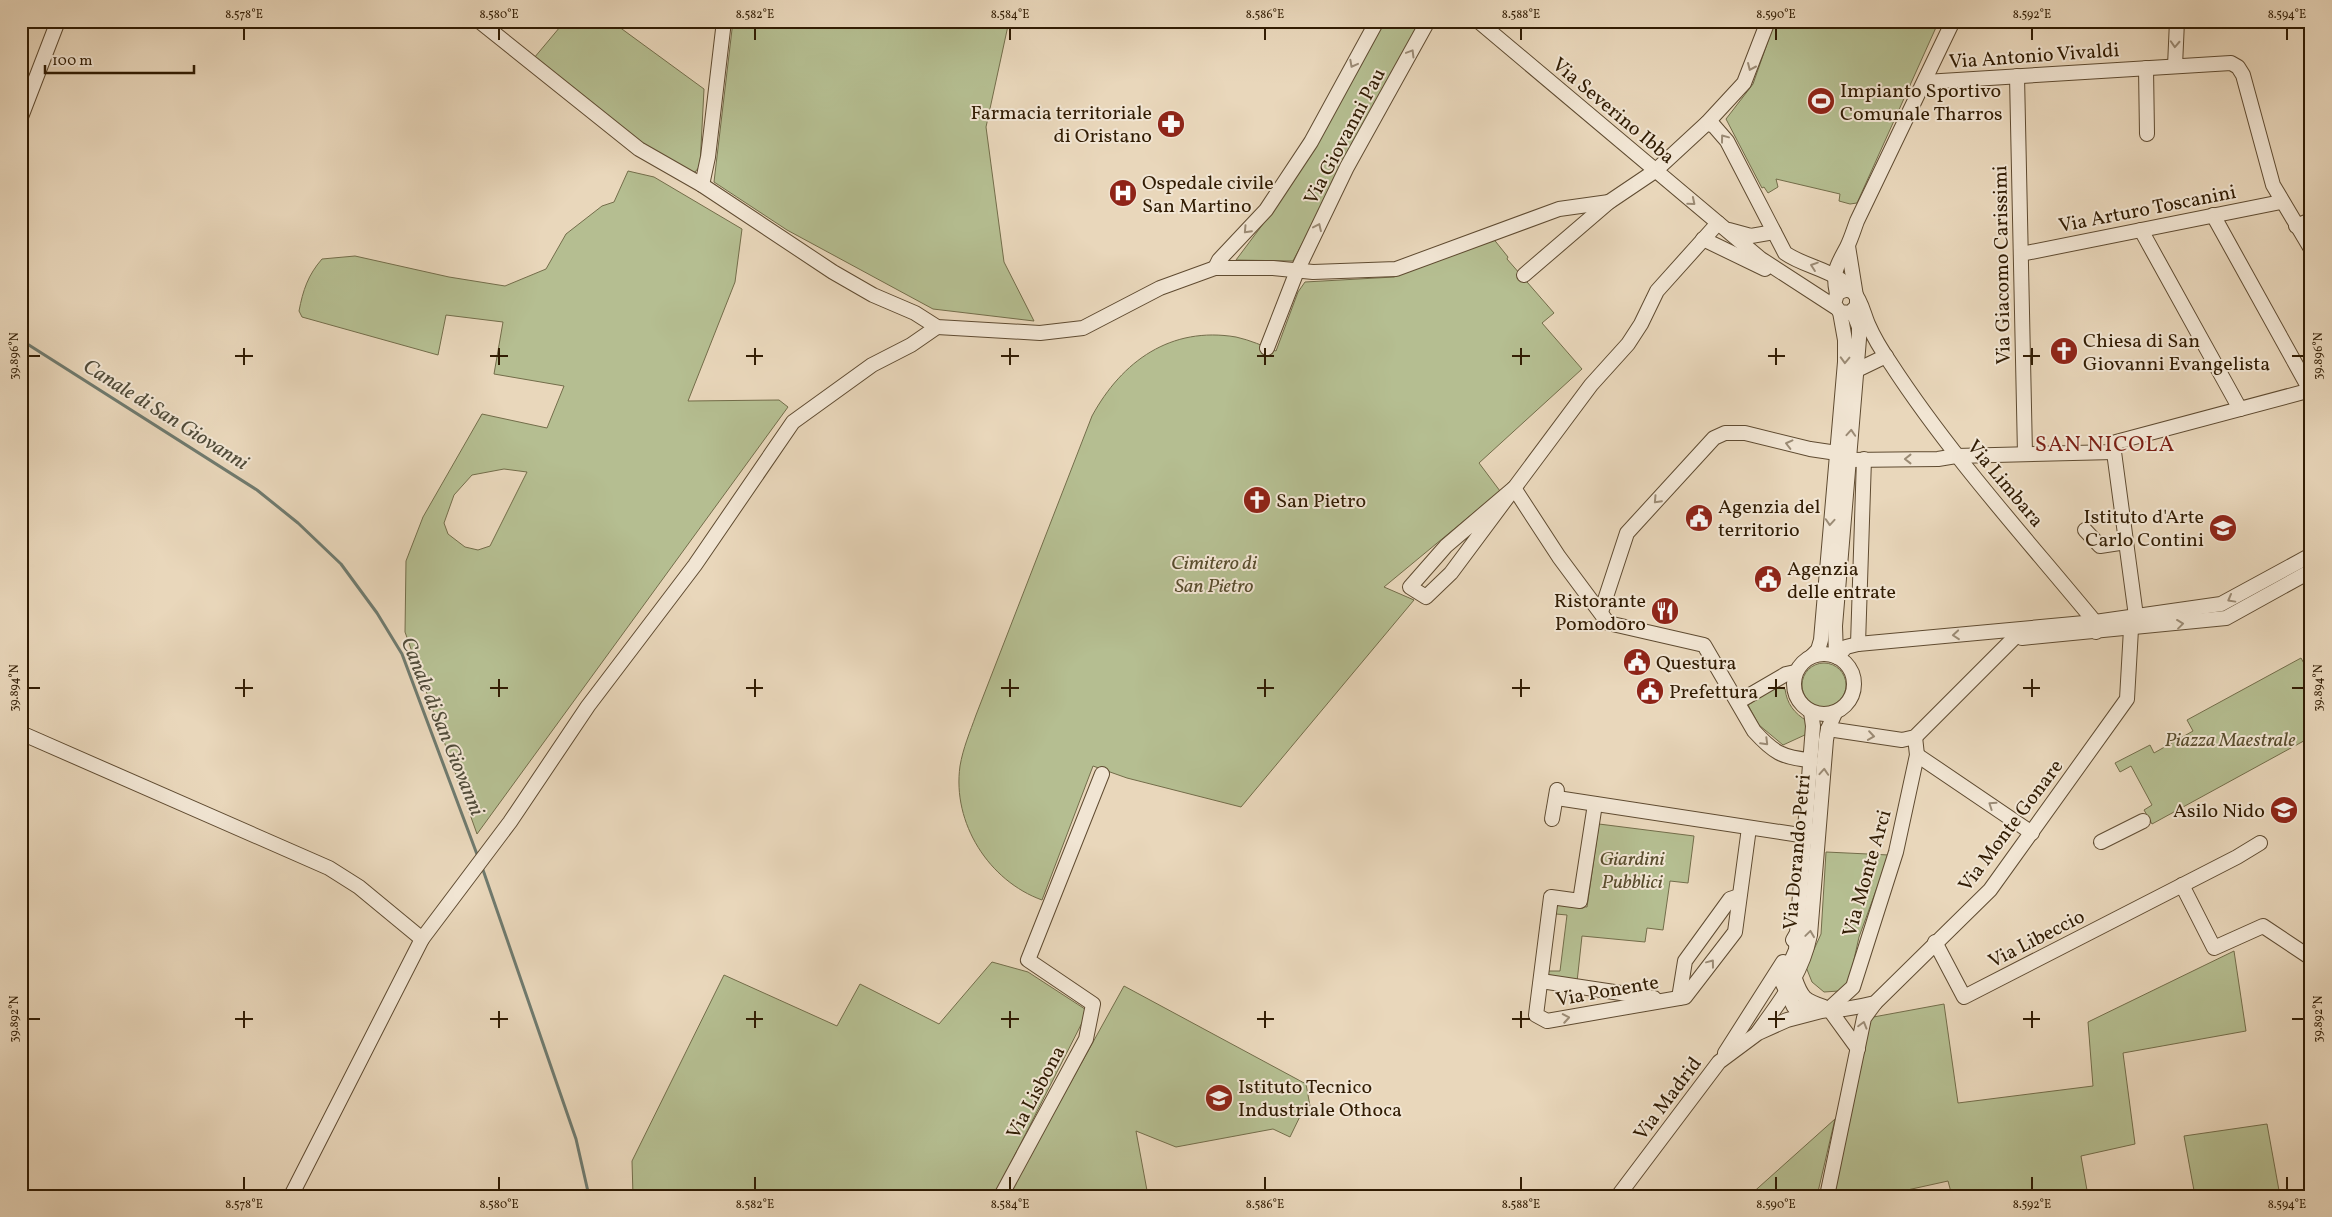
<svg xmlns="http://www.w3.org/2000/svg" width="2332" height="1217" font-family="Vollkorn,serif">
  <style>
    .green { fill: #b5be91; stroke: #736d4a; fill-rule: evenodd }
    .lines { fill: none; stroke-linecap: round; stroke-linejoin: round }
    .stream { stroke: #6f7a6e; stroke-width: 3 }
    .minor-casing { stroke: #5f4b31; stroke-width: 16 }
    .minor { stroke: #f1e5d3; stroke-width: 14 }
    .oneway { stroke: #9b8b75 }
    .ticks { fill: none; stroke: #311c03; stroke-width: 2 }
    .labels { text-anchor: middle; stroke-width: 4; stroke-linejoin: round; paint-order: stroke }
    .street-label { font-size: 20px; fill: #311c03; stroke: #f1e5d3 }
    .poi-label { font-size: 20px; fill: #311c03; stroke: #f1e5d3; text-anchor: start }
    .park-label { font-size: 20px; font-style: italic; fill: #594d2e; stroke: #f1e5d3 }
    .water-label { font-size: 21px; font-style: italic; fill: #504b39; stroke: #f1e5d3 }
    .quarter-label { font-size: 22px; letter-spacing: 1px; fill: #7a1f14; stroke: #f1e5d3 }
    .neatline { fill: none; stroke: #311c03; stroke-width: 2 }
    .ticks-label { font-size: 12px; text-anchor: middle; fill: #311c03 }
  </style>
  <rect width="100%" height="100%" fill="#e9d7bb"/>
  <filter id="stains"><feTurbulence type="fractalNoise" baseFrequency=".004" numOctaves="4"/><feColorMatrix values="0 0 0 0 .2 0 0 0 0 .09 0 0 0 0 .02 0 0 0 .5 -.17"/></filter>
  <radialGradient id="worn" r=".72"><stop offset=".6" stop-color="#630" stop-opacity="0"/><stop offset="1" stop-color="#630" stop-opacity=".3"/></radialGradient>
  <g class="green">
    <path d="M565 21H611L704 89 700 166 695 172H688L644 144 534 58Z"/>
    <path d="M733 21 786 23V21H1009L986 127 1004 262 1034 321 933 309 787 230 714 182Z"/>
    <path d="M1384 21H1423L1373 109 1293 261 1236 260 1272 212Z"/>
    <path d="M1775 21 1938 23 1857 203 1850 204 1839 201 1840 194 1776 179 1778 187 1768 193 1764 187 1762 188 1726 119 1753 84Z"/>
    <path d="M628 171 654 177 742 229 735 282 688 401 779 400 788 407 477 834 405 632 406 561 423 517 482 414 547 428 564 386 494 374 503 322 446 315 438 355 302 317 299 311C303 290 308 275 322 259L355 256 449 277 505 286 546 269 566 234 602 206 614 202ZM504 469 527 472 490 546 478 550 465 547 448 534 444 523 454 495 472 475Z"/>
    <path d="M1492 237 1508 257 1507 259 1554 313 1542 323 1582 369 1479 463 1500 491 1384 587 1414 600 1241 807 1127 778 1093 766 1042 900C989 881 952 823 960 766 963 748 970 732 976 715L1092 416C1122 361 1171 326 1236 337 1250 340 1263 346 1276 351L1298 292 1305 282 1394 277Z"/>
    <path d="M2301 658 2311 676V737L2152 824 2144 810 2152 805 2131 766 2120 772 2115 763 2150 745 2154 753 2193 731 2187 720Z"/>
    <circle cx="1824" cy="685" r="22"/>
    <path d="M1776 687 1785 689C1787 704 1794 713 1807 721V734L1783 745 1759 725 1748 705Z"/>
    <path d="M1599 824 1694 836 1688 883 1670 881 1663 930 1647 928 1645 942 1582 936 1577 982 1547 980 1548 971H1560L1567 915 1556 914 1557 904 1587 907Z"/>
    <path d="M1826 852 1889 855 1859 937 1849 982 1839 991 1824 992 1812 982 1806 967 1821 934Z"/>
    <path d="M2234 951 2246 1031 2123 1053 2135 1144 2081 1156 2088 1196H1952L1948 1181 1880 1196H1832L1868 1018 1944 1004 1958 1103 2093 1086 2088 1022Z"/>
    <path d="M992 962 1028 972 1088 1011 994 1196H633L632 1161 724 975 837 1026 860 984 939 1024Z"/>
    <path d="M1124 986 1306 1084 1310 1106 1306 1104 1290 1137 1273 1129 1176 1147 1136 1131 1148 1196H1008Z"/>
    <path d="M1835 1119 1817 1196H1749Z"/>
    <path d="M2267 1124 2280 1196H2195L2184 1136Z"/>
  </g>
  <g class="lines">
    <g class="stream">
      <path d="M21 340 257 490 298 523 341 564 377 613 402 654 478 857"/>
      <path d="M482 867 576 1139 589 1196"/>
    </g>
    <defs>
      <g id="minor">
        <path d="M479 21 639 149 702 185 833 272 873 295 915 313 937 327 1040 333 1083 328 1160 288 1215 268H1273L1313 272 1396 269 1559 209 1609 202"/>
        <path d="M1478 21 1761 259 1835 307"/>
        <path d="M2175 66 2177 21"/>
        <path d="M2146 68 2147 134"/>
        <path d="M2017 76 2025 454"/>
        <path d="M1925 82 2231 63 2238 67 2243 75 2273 185 2311 249"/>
        <path d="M21 117 58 21"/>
        <path d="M1707 123 1714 126 1727 141 1785 253C1802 265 1824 268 1841 280"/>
        <path d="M702 185 708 157 724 21"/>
        <path d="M2213 215 2310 390"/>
        <path d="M2296 226 2311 220"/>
        <path d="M1729 230 1751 236 1774 232"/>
        <path d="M2141 230 2240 409"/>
        <path d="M1703 239 1765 269"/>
        <path d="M1848 246 1856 296"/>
        <path d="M2021 254 2281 202"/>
        <path d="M1215 268 1219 260 1266 210 1311 142 1377 21"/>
        <path d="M1524 275 1609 202 1655 171 1707 123 1744 83 1768 21"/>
        <path d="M1837 294C1832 271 1837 266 1847 247 1851 239 1854 229 1857 221L1953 21"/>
        <path d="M1857 299V306L1850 313 1840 312 1834 304 1837 294C1842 290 1849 288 1854 293 1861 300 1864 315 1868 324 1874 338 1882 351 1891 364 1951 456 2025 537 2095 622L2096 632"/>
        <path d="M1267 348 1297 271 1347 167 1428 21"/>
        <path d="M1857 370 1886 356"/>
        <path d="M1849 460 1938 459 1956 456 2114 452 2116 442 2311 390"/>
        <path d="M1514 488 1446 546 1410 587 1426 597 1451 573 1591 385 1628 344 1641 324 1657 291 1718 223"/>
        <path d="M1514 488 1559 557 1608 623 1704 645 1754 731C1773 752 1782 758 1811 760"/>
        <path d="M2085 530 2100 546 2126 542"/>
        <path d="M1601 612 1627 533 1714 438 1725 433H1745L1810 449 1837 453"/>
        <path d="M2022 638 2226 618 2311 571"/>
        <path d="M1858 644 1864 459"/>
        <circle cx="1824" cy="684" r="30"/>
        <path d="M1812 656 1818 650 1821 640 1845 362V340L1840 312"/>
        <path d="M1836 656 1835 626 1859 339V327L1853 312"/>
        <path d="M1837 657 1846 647 1858 644 2095 622 2221 604 2311 555"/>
        <path d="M1738 702 1786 674 1795 672"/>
        <path d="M1828 729 1902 740 1915 737 2013 639"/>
        <path d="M21 733 329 868 359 887 422 939 510 822 588 706 695 565 793 422 872 365 911 345 937 327"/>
        <path d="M1917 755 2032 833"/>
        <path d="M1557 798 1813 837"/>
        <path d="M1595 804 1580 901 1551 897 1536 1015 1547 1021 1685 997 1735 932 1749 828"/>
        <path d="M1552 819 1557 790"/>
        <path d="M2101 842 2143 821"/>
        <path d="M2182 885 2214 948 2263 926 2311 958"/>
        <path d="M1797 933 1796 950 1782 982 1794 1007C1818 1014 1851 1009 1875 1003L1990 890 2127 699 2131 629 2136 616 2114 452"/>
        <path d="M1793 940 1797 933 1813 726 1811 712"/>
        <path d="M1935 942 1964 997 2237 857 2260 843"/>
        <path d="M1795 979C1802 999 1805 1000 1824 1007"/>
        <path d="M1541 981 1654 998"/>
        <path d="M1679 998 1685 961 1730 899 1739 896"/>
        <path d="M1829 1009 1858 1049"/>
        <path d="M1758 1032C1781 1000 1802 974 1810 935L1826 740 1828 729 1835 713"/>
        <path d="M1725 1053 1783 962"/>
        <path d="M291 1196 422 939"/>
        <path d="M1001 1196 1086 1039 1093 1004 1028 960 1102 774"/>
        <path d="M1618 1196 1719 1062 1758 1033 1787 1020 1829 1009 1853 987 1896 852 1917 755 1915 737"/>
        <path d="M1827 1196 1864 1018 1875 1003"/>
      </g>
    </defs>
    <use href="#minor" class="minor-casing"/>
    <use href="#minor" class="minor"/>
  </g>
  <defs><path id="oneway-chevron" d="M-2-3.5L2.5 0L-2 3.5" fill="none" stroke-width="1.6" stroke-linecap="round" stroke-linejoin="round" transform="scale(1.25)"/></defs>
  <g class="oneway">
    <use href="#oneway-chevron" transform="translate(2175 44) rotate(93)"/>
    <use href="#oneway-chevron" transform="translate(1411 53) rotate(-59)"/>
    <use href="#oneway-chevron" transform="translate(1353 64) rotate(118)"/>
    <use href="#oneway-chevron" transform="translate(1751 67) rotate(114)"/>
    <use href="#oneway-chevron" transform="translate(1724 138) rotate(-127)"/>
    <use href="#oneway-chevron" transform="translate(1692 202) rotate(40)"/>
    <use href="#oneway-chevron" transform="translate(1318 227) rotate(-65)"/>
    <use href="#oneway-chevron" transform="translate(1247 230) rotate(133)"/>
    <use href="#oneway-chevron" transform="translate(1814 266) rotate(-161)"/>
    <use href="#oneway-chevron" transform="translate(1845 360) rotate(92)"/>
    <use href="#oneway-chevron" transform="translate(1851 433) rotate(-86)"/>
    <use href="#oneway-chevron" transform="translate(1789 444) rotate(-166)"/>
    <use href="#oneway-chevron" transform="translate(1908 459) rotate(180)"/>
    <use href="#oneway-chevron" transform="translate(1657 500) rotate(133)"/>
    <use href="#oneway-chevron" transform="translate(1830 522) rotate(94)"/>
    <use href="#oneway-chevron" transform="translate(2231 599) rotate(151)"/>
    <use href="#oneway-chevron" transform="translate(2180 624) rotate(-7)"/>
    <use href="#oneway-chevron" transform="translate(1956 635) rotate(175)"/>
    <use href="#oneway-chevron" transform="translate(1871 736) rotate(8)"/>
    <use href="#oneway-chevron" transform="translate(1765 742) rotate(45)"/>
    <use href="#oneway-chevron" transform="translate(1824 772) rotate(-86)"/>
    <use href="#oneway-chevron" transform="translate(1992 805) rotate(-146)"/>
    <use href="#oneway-chevron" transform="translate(1810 934) rotate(-82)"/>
    <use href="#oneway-chevron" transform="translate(1711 963) rotate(-53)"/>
    <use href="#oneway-chevron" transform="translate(1566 1018) rotate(-10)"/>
    <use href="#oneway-chevron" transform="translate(1863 1025) rotate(-74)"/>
  </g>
  <path class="ticks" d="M244 28V40M499 28V40M755 28V40M1010 28V40M1265 28V40M1521 28V40M1776 28V40M2032 28V40M2287 28V40M244 348V365M499 348V365M755 348V365M1010 348V365M1265 348V365M1521 348V365M1776 348V365M2032 348V365M28 356H40M235 356H253M490 356H508M746 356H763M1001 356H1019M1257 356H1274M1512 356H1530M1768 356H1785M2023 356H2040M2292 356H2304M244 679V697M499 679V697M755 679V697M1010 679V697M1265 679V697M1521 679V697M1776 679V697M2032 679V697M28 688H40M235 688H253M490 688H508M746 688H763M1001 688H1019M1257 688H1274M1512 688H1530M1768 688H1785M2023 688H2040M2292 688H2304M244 1011V1028M499 1011V1028M755 1011V1028M1010 1011V1028M1265 1011V1028M1521 1011V1028M1776 1011V1028M2032 1011V1028M28 1019H40M235 1019H253M490 1019H508M746 1019H763M1001 1019H1019M1257 1019H1274M1512 1019H1530M1768 1019H1785M2023 1019H2040M2292 1019H2304M244 1177V1190M499 1177V1190M755 1177V1190M1010 1177V1190M1265 1177V1190M1521 1177V1190M1776 1177V1190M2032 1177V1190M2287 1177V1190"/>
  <defs>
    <symbol id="stadium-disc" viewBox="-11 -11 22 22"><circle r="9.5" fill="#8f2418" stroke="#f1e5d3"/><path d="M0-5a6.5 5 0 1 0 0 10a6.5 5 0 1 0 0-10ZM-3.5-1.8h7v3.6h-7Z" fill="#fff"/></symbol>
    <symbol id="pharmacy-disc" viewBox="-11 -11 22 22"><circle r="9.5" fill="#8f2418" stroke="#f1e5d3"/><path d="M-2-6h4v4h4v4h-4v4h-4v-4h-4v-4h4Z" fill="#fff"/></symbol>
    <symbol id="hospital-disc" viewBox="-11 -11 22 22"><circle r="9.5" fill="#8f2418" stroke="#f1e5d3"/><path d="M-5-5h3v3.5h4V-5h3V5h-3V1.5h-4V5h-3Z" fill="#fff"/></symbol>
    <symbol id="church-disc" viewBox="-11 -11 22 22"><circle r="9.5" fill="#8f2418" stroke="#f1e5d3"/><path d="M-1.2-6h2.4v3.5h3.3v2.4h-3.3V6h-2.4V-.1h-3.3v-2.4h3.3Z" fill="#fff"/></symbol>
    <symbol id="civic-disc" viewBox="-11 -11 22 22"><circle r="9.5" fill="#8f2418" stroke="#f1e5d3"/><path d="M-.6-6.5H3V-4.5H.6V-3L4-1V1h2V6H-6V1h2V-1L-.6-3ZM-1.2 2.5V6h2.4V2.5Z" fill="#fff"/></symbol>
    <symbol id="school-disc" viewBox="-11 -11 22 22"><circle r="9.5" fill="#8f2418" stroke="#f1e5d3"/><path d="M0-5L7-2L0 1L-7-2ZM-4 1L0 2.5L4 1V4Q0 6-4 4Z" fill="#fff"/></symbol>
    <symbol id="restaurant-disc" viewBox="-11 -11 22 22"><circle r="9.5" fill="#8f2418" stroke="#f1e5d3"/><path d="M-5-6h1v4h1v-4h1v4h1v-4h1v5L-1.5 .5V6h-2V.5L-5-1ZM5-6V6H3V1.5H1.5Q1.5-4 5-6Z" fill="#fff"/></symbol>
  </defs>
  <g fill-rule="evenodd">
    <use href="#stadium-disc" x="1805" y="85" width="32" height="32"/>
    <use href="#pharmacy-disc" x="1155" y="108" width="32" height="32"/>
    <use href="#hospital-disc" x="1107" y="177" width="32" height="32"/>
    <use href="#church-disc" x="2048" y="335" width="32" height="32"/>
    <use href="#church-disc" x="1241" y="484" width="32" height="32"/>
    <use href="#civic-disc" x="1683" y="502" width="32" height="32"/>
    <use href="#school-disc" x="2207" y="512" width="32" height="32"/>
    <use href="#civic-disc" x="1752" y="563" width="32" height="32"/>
    <use href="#restaurant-disc" x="1649" y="595" width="32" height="32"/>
    <use href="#civic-disc" x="1621" y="646" width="32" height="32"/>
    <use href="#civic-disc" x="1634" y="675" width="32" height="32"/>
    <use href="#school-disc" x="2268" y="794" width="32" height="32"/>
    <use href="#school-disc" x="1203" y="1082" width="32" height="32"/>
  </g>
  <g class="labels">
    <g class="street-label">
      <text transform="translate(2034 55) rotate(-4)" y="7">Via Antonio Vivaldi</text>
      <text transform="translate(1614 110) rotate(40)" y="7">Via Severino Ibba</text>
      <text transform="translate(1344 136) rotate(-62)" y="7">Via Giovanni Pau</text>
      <text transform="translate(2147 208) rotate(-11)" y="7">Via Arturo Toscanini</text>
      <text transform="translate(2001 265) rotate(-91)" y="7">Via Giacomo Carissimi</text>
      <text transform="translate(2006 483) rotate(50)" y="7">Via Limbara</text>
      <text transform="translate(2010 825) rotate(-53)" y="7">Via Monte Gonare</text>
      <text transform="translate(1796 852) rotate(-85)" y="7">Via Dorando Petri</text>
      <text transform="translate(1866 873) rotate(-74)" y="7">Via Monte Arci</text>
      <text transform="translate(2036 938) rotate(-27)" y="7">Via Libeccio</text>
      <text transform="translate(1607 990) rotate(-10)" y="7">Via Ponente</text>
      <text transform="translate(1035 1092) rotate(-62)" y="7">Via Lisbona</text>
      <text transform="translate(1667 1098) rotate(-53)" y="7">Via Madrid</text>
    </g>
    <g class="poi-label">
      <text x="1840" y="97">Impianto Sportivo<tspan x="1840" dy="23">Comunale Tharros</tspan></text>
      <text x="1152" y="119" text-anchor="end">Farmacia territoriale<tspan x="1152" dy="23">di Oristano</tspan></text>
      <text x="1142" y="189">Ospedale civile<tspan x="1142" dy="23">San Martino</tspan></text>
      <text x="2083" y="347">Chiesa di San<tspan x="2083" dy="23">Giovanni Evangelista</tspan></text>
      <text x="1276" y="507">San Pietro</text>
      <text x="1718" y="513">Agenzia del<tspan x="1718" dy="23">territorio</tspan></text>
      <text x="2204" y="523" text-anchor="end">Istituto d'Arte<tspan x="2204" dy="23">Carlo Contini</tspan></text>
      <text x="1787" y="575">Agenzia<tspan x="1787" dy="23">delle entrate</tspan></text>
      <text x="1646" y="607" text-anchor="end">Ristorante<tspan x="1646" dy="23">Pomodoro</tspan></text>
      <text x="1656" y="669">Questura</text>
      <text x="1669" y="698">Prefettura</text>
      <text x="2265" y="817" text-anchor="end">Asilo Nido</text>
      <text x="1238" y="1093">Istituto Tecnico<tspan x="1238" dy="23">Industriale Othoca</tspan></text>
    </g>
    <g class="park-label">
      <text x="1214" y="569">Cimitero di<tspan x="1214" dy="23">San Pietro</tspan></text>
      <text x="2230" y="746">Piazza Maestrale</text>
      <text x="1632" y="865">Giardini<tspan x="1632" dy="23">Pubblici</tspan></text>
    </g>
    <g class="water-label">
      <text transform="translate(166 414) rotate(32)" y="7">Canale di San Giovanni</text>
      <text transform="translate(443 726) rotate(68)" y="7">Canale di San Giovanni</text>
    </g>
    <g class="quarter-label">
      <text x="2105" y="451">SAN NICOLA</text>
    </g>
  </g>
  <rect width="2332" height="1217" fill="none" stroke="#e9d7bb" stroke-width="55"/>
  <path d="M45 65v8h149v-8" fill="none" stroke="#311c03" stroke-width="2.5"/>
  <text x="52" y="65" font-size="15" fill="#311c03" stroke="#f1e5d3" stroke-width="4" paint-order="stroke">100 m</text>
  <rect x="28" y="28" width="2276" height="1162" class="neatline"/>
  <g class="ticks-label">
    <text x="244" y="18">8.578°E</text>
    <text x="499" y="18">8.580°E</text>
    <text x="755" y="18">8.582°E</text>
    <text x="1010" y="18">8.584°E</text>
    <text x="1265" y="18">8.586°E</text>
    <text x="1521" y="18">8.588°E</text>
    <text x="1776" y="18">8.590°E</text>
    <text x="2032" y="18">8.592°E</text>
    <text x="2287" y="18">8.594°E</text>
    <text transform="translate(14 356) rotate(-90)" y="4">39.896°N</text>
    <text transform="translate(2318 356) rotate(-90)" y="4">39.896°N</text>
    <text transform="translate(14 688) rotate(-90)" y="4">39.894°N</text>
    <text transform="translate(2318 688) rotate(-90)" y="4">39.894°N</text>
    <text transform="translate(14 1019) rotate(-90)" y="4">39.892°N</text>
    <text transform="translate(2318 1019) rotate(-90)" y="4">39.892°N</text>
    <text x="244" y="1208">8.578°E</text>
    <text x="499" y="1208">8.580°E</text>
    <text x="755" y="1208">8.582°E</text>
    <text x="1010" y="1208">8.584°E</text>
    <text x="1265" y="1208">8.586°E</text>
    <text x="1521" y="1208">8.588°E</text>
    <text x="1776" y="1208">8.590°E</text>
    <text x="2032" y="1208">8.592°E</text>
    <text x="2287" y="1208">8.594°E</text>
  </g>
  <rect width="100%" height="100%" filter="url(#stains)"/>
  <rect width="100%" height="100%" fill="url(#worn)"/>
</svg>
